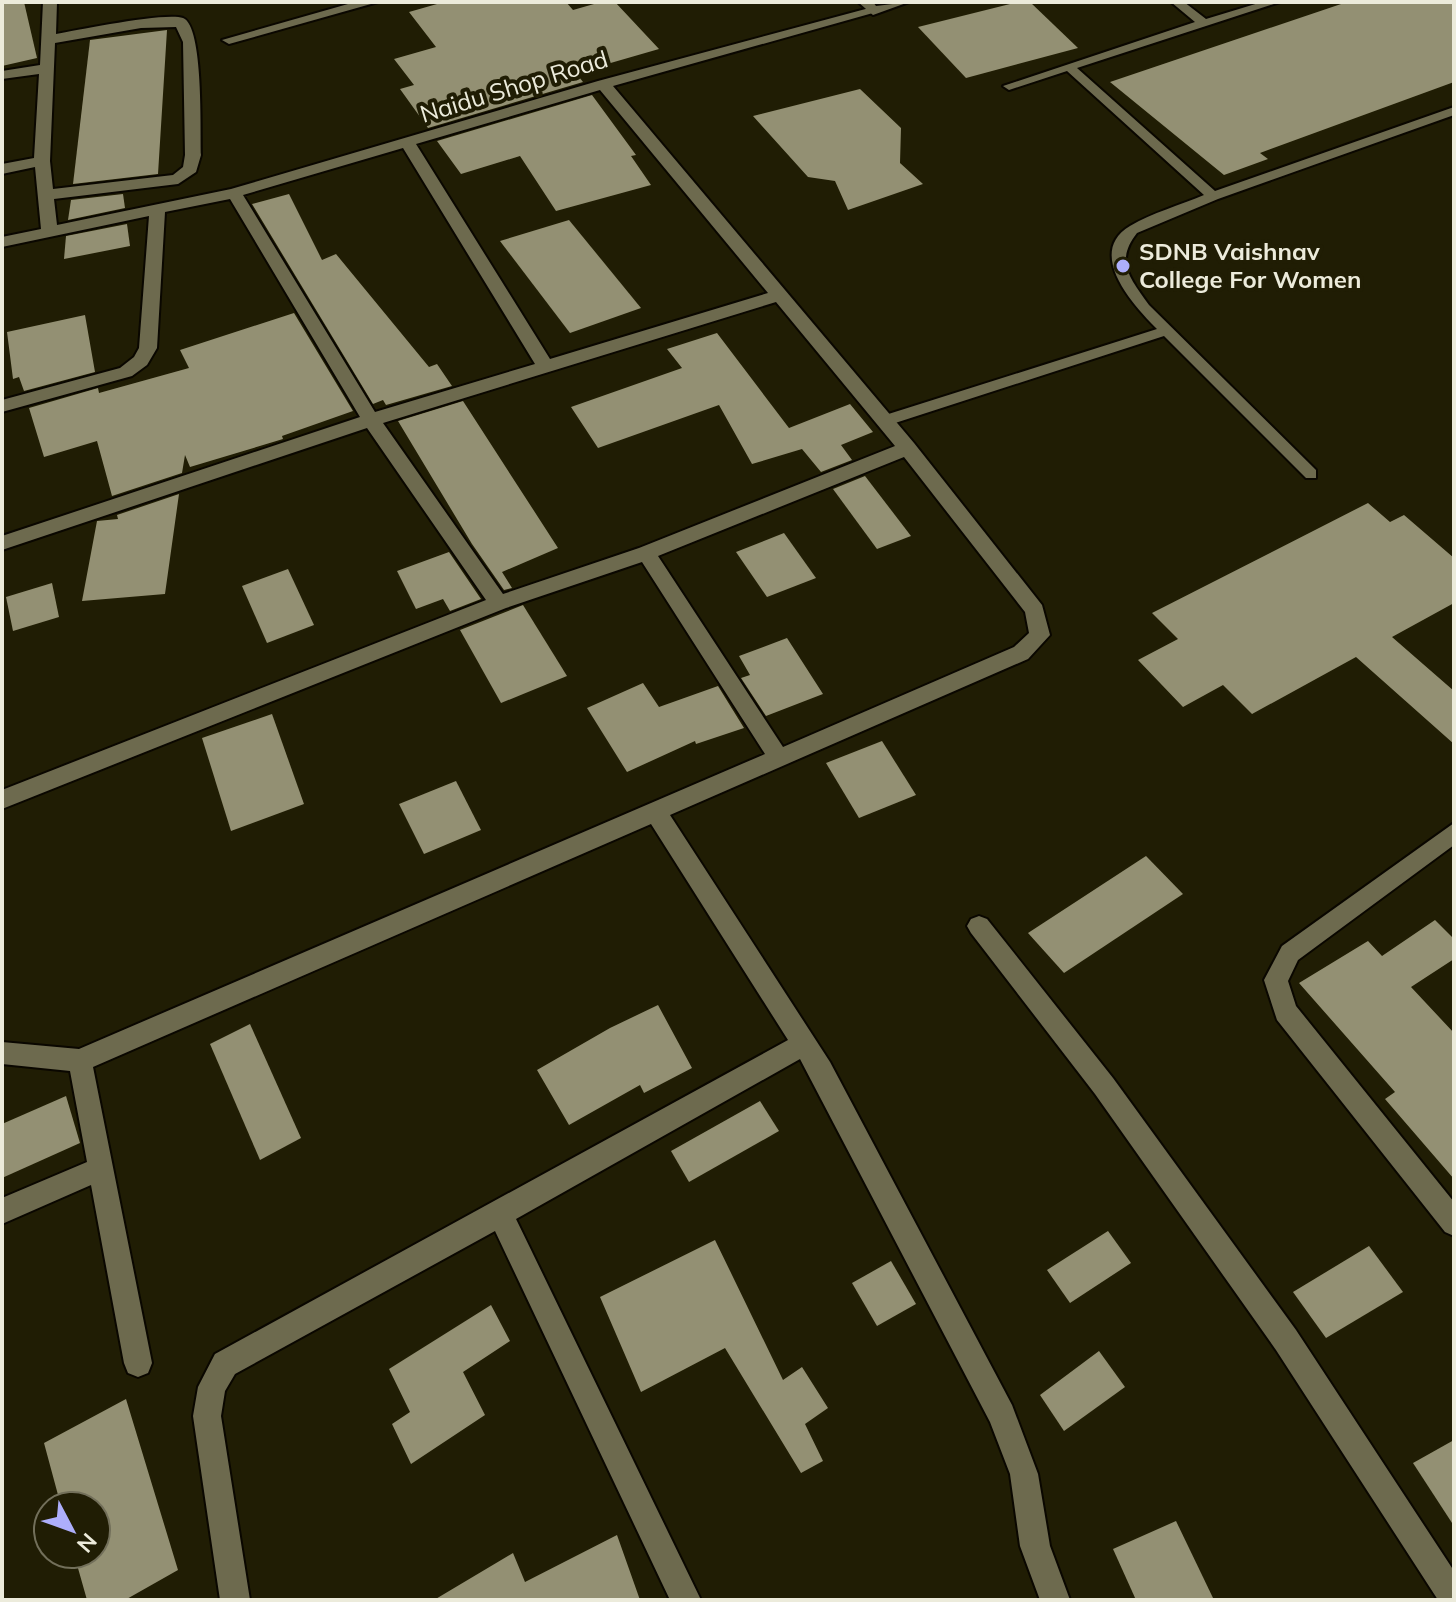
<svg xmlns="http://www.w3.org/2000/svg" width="1456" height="1602" font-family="Mulish,sans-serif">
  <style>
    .building { fill: #939073 }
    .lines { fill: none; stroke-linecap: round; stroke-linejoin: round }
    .service-casing { stroke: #0a0700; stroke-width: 4 }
    .minor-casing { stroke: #0a0700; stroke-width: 4 }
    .tertiary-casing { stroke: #0a0700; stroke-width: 4 }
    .service { fill: #6d6a4e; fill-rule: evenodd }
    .minor { fill: #6d6a4e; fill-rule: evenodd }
    .tertiary { fill: #6d6a4e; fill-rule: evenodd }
    .poi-dot { fill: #adaefb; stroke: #201d04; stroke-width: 3 }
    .labels { text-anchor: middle; stroke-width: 8; stroke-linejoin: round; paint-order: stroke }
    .far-street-label { font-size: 24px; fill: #ecebdb; stroke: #201d04 }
    .far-poi-label { font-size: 24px; font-weight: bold; fill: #ecebdb; stroke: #201d04; text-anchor: start }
  </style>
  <rect width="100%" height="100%" fill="#201d04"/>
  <g class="building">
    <path d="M2 2H24L37 58 2 66Z"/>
    <path d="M444 2H566L573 10 601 2H615L659 49 576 73 583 82 428 128 400 89 414 85 394 59 436 47 409 12Z"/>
    <path d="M1018 2H1030L1078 48 966 78 918 27Z"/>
    <path d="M1347 2H1454V82L1260 153 1268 159 1224 175 1110 82Z"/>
    <path d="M167 30 158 174 73 184 90 40Z"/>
    <path d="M860 89 901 128 900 163 923 184 848 210 835 181 808 177 753 116Z"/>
    <path d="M592 95 636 155 631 156 651 185 556 211 520 156 461 174 437 141Z"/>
    <path d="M123 194 125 208 68 220 71 200Z"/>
    <path d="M289 194 322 260 336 254 429 367 437 364 452 386 386 405 383 400 373 404 252 204Z"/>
    <path d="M569 220 641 308 570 333 500 241Z"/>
    <path d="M127 224 130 246 64 259 66 236Z"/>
    <path d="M294 313 353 411 282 436 283 439 190 467 185 455 182 473 112 496 97 441 44 457 29 408 98 388 99 393 189 368 180 350Z"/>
    <path d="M85 315 95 372 24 391 19 377 13 379 7 332Z"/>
    <path d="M717 333 789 428 850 404 873 432 841 445 852 460 821 472 802 449 752 464 719 405 598 448 571 407 682 368 667 349Z"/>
    <path d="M463 401 558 548 502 572 512 588 504 590 472 544 398 421Z"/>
    <path d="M865 476 911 536 877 549 833 489Z"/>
    <path d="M179 494 165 594 82 601 97 521 118 519 117 515Z"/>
    <path d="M1368 503 1390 522 1404 515 1454 558V603L1392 637 1454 691V744L1356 657 1252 714 1223 685 1183 707 1138 660 1178 639 1152 613Z"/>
    <path d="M784 533 816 578 767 597 736 552Z"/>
    <path d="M449 552 481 599 450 611 443 599 416 609 397 571Z"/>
    <path d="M288 569 314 625 267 643 242 586Z"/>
    <path d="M52 583 59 617 13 631 6 597Z"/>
    <path d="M523 605 567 676 501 703 460 630Z"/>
    <path d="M787 638 823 694 766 716 741 678 750 675 739 656Z"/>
    <path d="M643 683 659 707 718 686 744 728 696 744 695 741 627 772 587 708Z"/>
    <path d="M272 714 304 804 231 831 202 738Z"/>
    <path d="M882 741 916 795 859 818 826 763Z"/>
    <path d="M456 781 481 830 424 854 399 804Z"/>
    <path d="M1146 856 1183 894 1064 973 1028 933Z"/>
    <path d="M1435 920 1454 939V959L1411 987 1454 1033V1179L1385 1099 1395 1092 1299 983 1368 941 1382 956Z"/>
    <path d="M658 1005 692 1068 644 1093 640 1085 569 1125 537 1070 610 1028Z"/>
    <path d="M250 1024 301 1138 260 1160 210 1044Z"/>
    <path d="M66 1096 80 1143 2 1178V1124Z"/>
    <path d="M760 1101 779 1131 689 1182 671 1151Z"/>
    <path d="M1108 1231 1131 1263 1070 1303 1047 1270Z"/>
    <path d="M715 1240 783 1380 802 1367 828 1408 805 1424 823 1461 801 1473 725 1348 641 1392 600 1297Z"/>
    <path d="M1369 1246 1403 1292 1326 1338 1293 1292Z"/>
    <path d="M891 1261 916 1304 877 1326 852 1283Z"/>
    <path d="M491 1305 510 1341 463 1372 485 1415 411 1464 392 1424 410 1412 389 1369Z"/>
    <path d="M1099 1351 1125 1387 1064 1431 1040 1395Z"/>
    <path d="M126 1399 178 1570 125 1600H87L74 1554H96V1506H61L44 1443Z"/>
    <path d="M1454 1440V1526L1413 1463Z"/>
    <path d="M1176 1521 1214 1600H1136L1113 1549Z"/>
    <path d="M617 1535 640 1600H434L513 1553 525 1582Z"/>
  </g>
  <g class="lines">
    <defs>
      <path id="service" d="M1171 2H1184L1206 19 1262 2H1280L1077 68 1215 191 1454 107V115L1218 199 1137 233C1114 262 1131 279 1149 305L1316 470V478H1306L1164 336 889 425H879V417L1157 329C1134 306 1085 253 1130 226 1152 213 1180 205 1204 195L1067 71 1009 90 1003 86 1195 22Z"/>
      <g id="minor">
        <path d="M43 2H57L56 34C79 30 165 12 183 18 204 26 200 133 201 155L196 172 178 184 54 199 57 225 231 189 598 81 873 7 880 11 613 86 914 443 1042 605 1050 635 1028 659 670 815 830 1062 1012 1405 1038 1474 1050 1546 1070 1600H1040L1020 1546 1010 1474 990 1422 800 1059 516 1219 701 1600H670L495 1231 235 1374 225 1391 221 1416 250 1600H220L193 1416 198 1387 215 1354 788 1040 651 824 93 1067 152 1363 148 1373 138 1377 128 1373 124 1363 91 1185 2 1224V1198L87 1162 70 1071 2 1064V1042L79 1049 765 754 642 562 506 608 2 809V790L486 600 367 428 2 550V536L360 417 230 199 165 212 157 348 147 365 132 376 2 412V400L120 368 134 357 139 348 149 216 2 247V237L41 229 35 167 2 174V164L34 158 39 74 2 79V71L40 65ZM176 27 183 42 185 155 183 167 173 175 53 189 50 161 55 43 141 28ZM600 90 768 293 550 359 416 144ZM403 148 535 364 375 412 243 195ZM776 302 895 446 639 548 503 594 383 423ZM904 457 1025 612 1029 633 1014 647 783 747 658 556Z"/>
        <path d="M355 2H378L229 44 222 40Z"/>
        <path d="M1454 823V845L1298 960 1288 981 1296 1006 1454 1202V1236L1445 1232 1277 1020 1264 980 1282 946Z"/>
        <path d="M979 916 987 919 1113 1078 1296 1330 1454 1571V1600H1438L1276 1350 1095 1094 971 933 967 926 971 919Z"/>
      </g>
      <path id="tertiary" d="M858 2H873L876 6 909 2 873 15Z"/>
    </defs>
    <use href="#service" class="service-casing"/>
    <use href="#minor" class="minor-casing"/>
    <use href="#tertiary" class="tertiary-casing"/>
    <use href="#service" class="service"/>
    <use href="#minor" class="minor"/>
    <use href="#tertiary" class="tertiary"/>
  </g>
  <circle class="poi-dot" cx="1123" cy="266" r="8"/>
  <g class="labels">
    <g class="far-street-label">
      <text transform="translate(514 87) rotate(-17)" y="8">Naidu Shop Road</text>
    </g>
    <g class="far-poi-label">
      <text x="1139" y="260">SDNB Vaishnav<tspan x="1139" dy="28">College For Women</tspan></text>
    </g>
  </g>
  <rect width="1456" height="1602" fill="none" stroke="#ecebdb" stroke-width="8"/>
  <g transform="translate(72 1530) rotate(131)"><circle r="38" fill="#201d04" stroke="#726f5a" stroke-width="2"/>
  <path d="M0-6L14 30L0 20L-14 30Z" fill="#adaefb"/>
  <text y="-12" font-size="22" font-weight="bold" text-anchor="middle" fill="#ecebdb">N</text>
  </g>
</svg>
